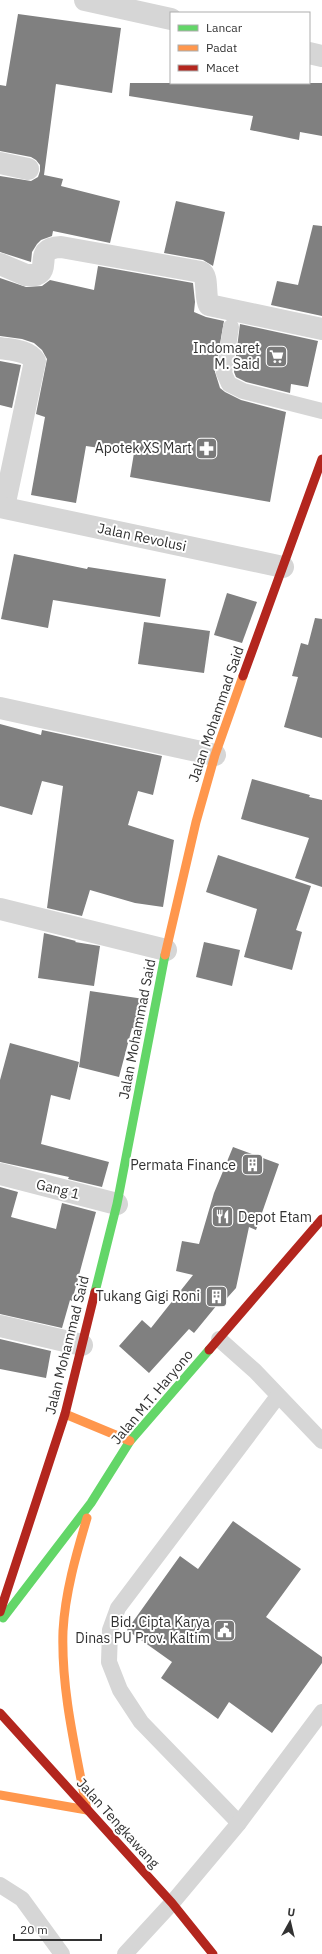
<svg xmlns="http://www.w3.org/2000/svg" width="322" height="1954" font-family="'IBM Plex Sans',sans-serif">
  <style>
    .building { fill: #808080 }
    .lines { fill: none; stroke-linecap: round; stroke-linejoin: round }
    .lane { stroke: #d6d6d6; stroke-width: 16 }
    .street { stroke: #d6d6d6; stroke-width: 22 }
    .fast { stroke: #63d668; stroke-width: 9 }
    .slow { stroke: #ff974d; stroke-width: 9 }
    .jam { stroke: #b3261e; stroke-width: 9 }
    .labels { text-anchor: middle; stroke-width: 4; stroke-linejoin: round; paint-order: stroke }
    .poi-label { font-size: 14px; fill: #323232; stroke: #fff; text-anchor: end }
    .street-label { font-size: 14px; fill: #323232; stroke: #fff }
  </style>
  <rect width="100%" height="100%" fill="#fff"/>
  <g class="building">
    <path d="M18 14 121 28 112 93 56 84 44 175 63 179 61 186 120 201 110 243 53 231 52 236 41 240 37 244 32 252 31 262 0 252V176L31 181 38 177 40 171V165L36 160 31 157 0 151V85L6 86Z"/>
    <path d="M130 83H322V136L300 132 299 140 250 130 253 116 129 96Z"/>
    <path d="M176 201 225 212 213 266 203 260 164 253Z"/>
    <path d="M313 225 322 226V316L271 305 277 281 298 285Z"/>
    <path d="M98 266 193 283 195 302 194 312 206 317 224 321 215 372 220 388 225 392 241 400 286 412 270 502 130 477 134 453 86 446 76 503 31 495 45 417 36 414 47 359 42 350 34 343 22 339 0 336V278L26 287 42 286 50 280 94 290Z"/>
    <path d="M240 324 318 341 308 387 291 384 290 393 246 382 236 377 234 372Z"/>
    <path d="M0 361 21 365 12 408 0 405Z"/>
    <path d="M14 554 87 569 88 567 166 579 160 617 53 600 48 628 1 619Z"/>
    <path d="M227 593 257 602 242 643 214 635Z"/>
    <path d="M315 618 322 619V738L284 727 298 677 292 676 301 643 308 645Z"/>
    <path d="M144 622 210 631 204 673 138 664Z"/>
    <path d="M0 724 41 735 42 730 162 756 153 795 138 791 128 825 174 840 163 907 135 903 90 890 82 916 47 908 63 786 42 781 32 815 0 806Z"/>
    <path d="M252 779 310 795 309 797 322 800V887L295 878 309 838 241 819Z"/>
    <path d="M218 855 311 886 296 930 302 932 292 970 244 957 257 909 206 892Z"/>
    <path d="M44 933 76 941 75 942 100 946 94 986 38 978Z"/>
    <path d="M204 942 240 950 232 986 196 977Z"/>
    <path d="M90 991 144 999 138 1029 132 1028 119 1077 79 1067Z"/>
    <path d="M10 1043 79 1062 70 1100 51 1095 41 1144 109 1162 102 1187 68 1179 69 1177 0 1162V1080Z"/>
    <path d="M233 1147 279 1164 256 1230 249 1227 236 1288 219 1307 217 1305 194 1333 189 1329 149 1373 119 1346 142 1320 151 1328 193 1275 176 1271 182 1241 199 1244 214 1193Z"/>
    <path d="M0 1187 18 1192 11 1217 56 1229 62 1203 96 1212 72 1301 70 1300 62 1328 0 1314Z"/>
    <path d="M0 1339 51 1351 46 1378 0 1369Z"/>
    <path d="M233 1521 301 1569 266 1617 322 1657V1663L272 1733 229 1702 218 1719 161 1678 172 1662 127 1630 180 1556 198 1569Z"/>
  </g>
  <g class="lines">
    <g class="lane">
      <path d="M231 327 224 373 229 384 243 391 322 411"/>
      <path d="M219 1339 255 1371 322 1441"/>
      <path d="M239 1823 141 1722 120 1690 109 1662 110 1630 118 1608 278 1396"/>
      <path d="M0 1885 22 1899 62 1954"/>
      <path d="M125 1954 172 1903 239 1823 322 1712"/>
    </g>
    <g class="street">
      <path d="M85 0 171 19"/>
      <path d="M309 53 322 56"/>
      <path d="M0 163 28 169"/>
      <path d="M0 264 26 275H36C52 269 32 248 61 247L201 272C209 276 204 296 209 305L322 329"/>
      <path d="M0 348C11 350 29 350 35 361L4 507"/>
      <path d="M0 507 283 567"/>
      <path d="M0 708 215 755"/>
      <path d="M0 909 166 950"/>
      <path d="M0 1174 117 1204"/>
      <path d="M0 1326 82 1345"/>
    </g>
    <g class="fast">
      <path d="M95 1292 117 1204 165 955"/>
      <path d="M3 1618 91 1503 130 1441 209 1350"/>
    </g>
    <g class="slow">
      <path d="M165 955 196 822 215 755 243 676"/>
      <path d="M65 1414 130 1441"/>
      <path d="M87 1518C76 1555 65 1593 63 1631 61 1691 76 1751 87 1810"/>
      <path d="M0 1795 87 1810"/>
    </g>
    <g class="jam">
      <path d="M243 676 322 459"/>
      <path d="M209 1350 322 1219"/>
      <path d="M0 1612 65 1414 95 1292"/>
      <path d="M0 1713 172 1903 213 1954"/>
    </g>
  </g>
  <defs>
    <symbol id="supermarket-square" viewBox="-11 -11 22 22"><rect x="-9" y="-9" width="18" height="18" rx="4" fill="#7a7a7a" stroke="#fff"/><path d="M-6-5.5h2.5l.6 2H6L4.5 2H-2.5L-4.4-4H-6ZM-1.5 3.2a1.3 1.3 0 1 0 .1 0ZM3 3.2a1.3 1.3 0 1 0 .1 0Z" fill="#fff"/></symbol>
    <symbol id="pharmacy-square" viewBox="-11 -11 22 22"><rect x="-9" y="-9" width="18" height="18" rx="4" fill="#7a7a7a" stroke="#fff"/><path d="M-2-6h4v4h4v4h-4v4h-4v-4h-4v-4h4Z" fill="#fff"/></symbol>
    <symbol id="building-square" viewBox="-11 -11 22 22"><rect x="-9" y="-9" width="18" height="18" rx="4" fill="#7a7a7a" stroke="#fff"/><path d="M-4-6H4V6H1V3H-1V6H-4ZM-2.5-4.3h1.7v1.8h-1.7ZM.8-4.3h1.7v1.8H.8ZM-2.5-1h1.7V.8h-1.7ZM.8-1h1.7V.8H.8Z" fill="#fff"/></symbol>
    <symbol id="restaurant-square" viewBox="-11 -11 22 22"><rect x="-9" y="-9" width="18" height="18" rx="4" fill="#7a7a7a" stroke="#fff"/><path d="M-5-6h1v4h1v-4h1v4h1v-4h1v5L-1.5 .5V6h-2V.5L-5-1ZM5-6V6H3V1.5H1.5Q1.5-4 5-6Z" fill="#fff"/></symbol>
    <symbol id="civic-square" viewBox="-11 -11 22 22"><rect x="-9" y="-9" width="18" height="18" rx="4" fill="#7a7a7a" stroke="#fff"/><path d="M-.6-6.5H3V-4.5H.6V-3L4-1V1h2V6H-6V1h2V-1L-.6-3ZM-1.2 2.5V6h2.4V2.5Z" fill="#fff"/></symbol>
  </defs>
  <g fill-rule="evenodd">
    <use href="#supermarket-square" x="264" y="344" width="25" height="25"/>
    <use href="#pharmacy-square" x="194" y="436" width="25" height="25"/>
    <use href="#building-square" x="240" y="1152" width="25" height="25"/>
    <use href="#restaurant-square" x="210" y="1204" width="25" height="25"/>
    <use href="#building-square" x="204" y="1284" width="25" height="25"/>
    <use href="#civic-square" x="212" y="1618" width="25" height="25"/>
  </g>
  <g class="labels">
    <g class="poi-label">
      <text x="260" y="353">Indomaret<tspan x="260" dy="16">M. Said</tspan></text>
      <text x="192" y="453">Apotek XS Mart</text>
      <text x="236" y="1170">Permata Finance</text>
      <text x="238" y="1222" text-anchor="start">Depot Etam</text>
      <text x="200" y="1301">Tukang Gigi Roni</text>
      <text x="210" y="1627">Bid. Cipta Karya<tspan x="210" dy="16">Dinas PU Prov. Kaltim</tspan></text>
    </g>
    <g class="street-label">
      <text transform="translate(142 537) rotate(12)" y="5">Jalan Revolusi</text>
      <text transform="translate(216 714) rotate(-71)" y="5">Jalan Mohammad Said</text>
      <text transform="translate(137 1029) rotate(-79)" y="5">Jalan Mohammad Said</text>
      <text transform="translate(58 1189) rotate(14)" y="5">Gang 1</text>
      <text transform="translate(67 1345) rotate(-76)" y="5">Jalan Mohammad Said</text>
      <text transform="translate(152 1397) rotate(-50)" y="5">Jalan M.T. Haryono</text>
      <text transform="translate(118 1823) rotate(48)" y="5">Jalan Tengkawang</text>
    </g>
  </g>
  <rect x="170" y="12" width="140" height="72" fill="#ffffff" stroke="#adadad"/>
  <rect x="178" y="25" width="20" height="6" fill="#63d668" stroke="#adadad"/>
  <text x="206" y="32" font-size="12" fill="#323232">Lancar</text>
  <rect x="178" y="45" width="20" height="6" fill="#ff974d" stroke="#adadad"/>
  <text x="206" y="52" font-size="12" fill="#323232">Padat</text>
  <rect x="178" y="65" width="20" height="6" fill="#b3261e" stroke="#adadad"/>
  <text x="206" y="72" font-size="12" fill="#323232">Macet</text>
  <g transform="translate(290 1922) rotate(8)" stroke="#ffffff" stroke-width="3" paint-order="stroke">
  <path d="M0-3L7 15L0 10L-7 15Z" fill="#323232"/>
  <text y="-6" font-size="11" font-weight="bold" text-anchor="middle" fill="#323232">U</text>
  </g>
  <path d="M14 1934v6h87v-6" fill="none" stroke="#323232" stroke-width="2"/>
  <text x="20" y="1934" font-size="12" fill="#323232" stroke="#ffffff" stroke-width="3" paint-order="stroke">20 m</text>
</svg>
